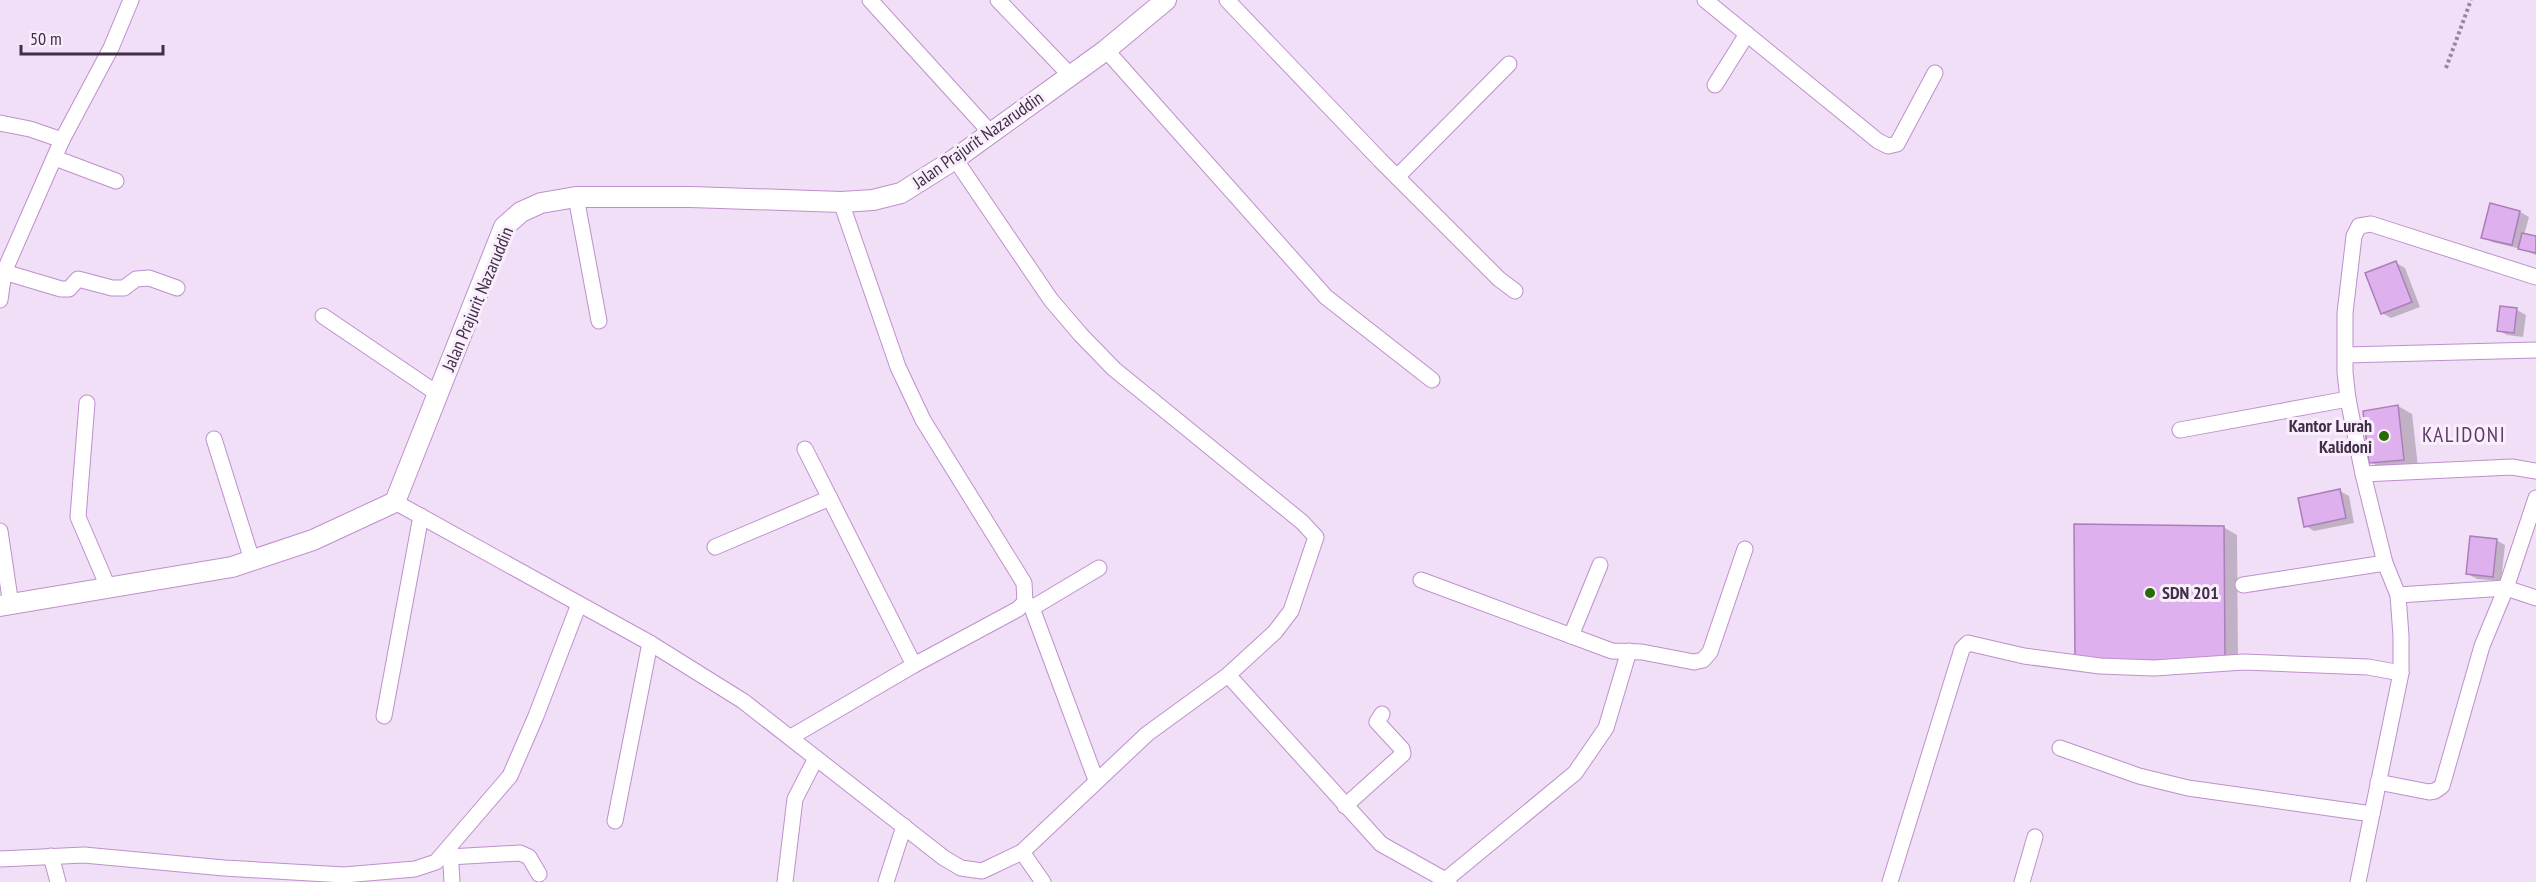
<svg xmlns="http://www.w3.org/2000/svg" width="2536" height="882" font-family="'PT Sans Narrow',sans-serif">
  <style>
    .shadow { fill: #0003 }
    .building { fill: #dfb0ee; stroke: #ab7eb9; stroke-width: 1.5 }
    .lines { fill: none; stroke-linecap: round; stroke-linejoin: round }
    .minor-casing { stroke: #be90cc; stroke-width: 17 }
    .tertiary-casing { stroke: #be90cc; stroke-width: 22 }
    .path { stroke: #98859e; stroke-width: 4; stroke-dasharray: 3 3; stroke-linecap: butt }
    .minor { stroke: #fff; stroke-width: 15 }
    .tertiary { stroke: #fff; stroke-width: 20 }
    .poi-dot { fill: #286b01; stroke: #f9effc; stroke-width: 2 }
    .labels { text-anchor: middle; stroke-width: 6; stroke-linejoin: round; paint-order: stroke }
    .street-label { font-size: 18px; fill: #412e47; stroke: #f9effc }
    .poi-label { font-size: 18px; font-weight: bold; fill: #412e47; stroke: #f9effc; text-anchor: end }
    .quarter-label { font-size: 21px; letter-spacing: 1.5px; fill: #62386e; stroke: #f9effc }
  </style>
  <rect width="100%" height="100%" fill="#f1def7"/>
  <g class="shadow">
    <path d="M2491 205 2520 212 2529 217 2524 235 2536 238V255L2521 249 2492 242 2483 237Z"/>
    <path d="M2396 263 2405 268 2420 307 2391 318 2382 313Z"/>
    <path d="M2501 308 2517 310 2526 315 2523 337 2507 335 2498 330Z"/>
    <path d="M2398 406 2412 414 2418 467 2384 470 2371 462 2364 412Z"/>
    <path d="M2340 491 2349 496 2354 523 2314 531 2306 526Z"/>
    <path d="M2223 527 2237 535 2238 666 2090 669Z"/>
    <path d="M2496 540 2505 545 2501 581 2477 579 2468 574Z"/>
  </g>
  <g class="building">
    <path d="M2490 203 2520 211 2512 245 2481 238Z"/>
    <path d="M2522 233 2536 236V253L2518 249Z"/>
    <path d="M2396 261 2412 302 2381 314 2365 273Z"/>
    <path d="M2500 306 2517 308 2514 333 2497 331Z"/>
    <path d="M2398 405 2404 460 2369 463 2363 411Z"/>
    <path d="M2340 489 2346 518 2304 527 2298 498Z"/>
    <path d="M2074 524 2224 526 2225 659 2075 662Z"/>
    <path d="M2470 536 2497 539 2493 577 2466 574Z"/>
  </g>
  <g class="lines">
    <defs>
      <g id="minor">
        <path d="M870 0 990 132"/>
        <path d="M998 0 1070 75"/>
        <path d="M1227 0 1380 160 1499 279 1515 291"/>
        <path d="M1705 0 1878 141 1888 146 1897 144 1935 73"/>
        <path d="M1106 50 1326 297 1432 380"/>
        <path d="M1715 85 1747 34"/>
        <path d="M0 123 30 129 62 140"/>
        <path d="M55 158 116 181"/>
        <path d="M1397 177 1509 64"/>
        <path d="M576 197 599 321"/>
        <path d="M4 272 61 289H69L78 279 112 288H124L136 279 149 278 177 288"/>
        <path d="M0 300 4 272 62 140 111 48 131 0"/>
        <path d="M323 316 438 394"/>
        <path d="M2346 355 2536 350"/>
        <path d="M87 403 78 517 108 587"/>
        <path d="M2180 430 2348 399"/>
        <path d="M214 439 252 560"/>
        <path d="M805 449 914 665"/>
        <path d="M2363 474 2512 467 2536 471"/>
        <path d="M395 502 650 643 743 701 944 858 961 868 982 871 1022 852 1147 734 1228 675 1275 632 1291 611 1316 537 1302 522 1114 369 1081 335 1051 300 955 159"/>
        <path d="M0 531 11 605"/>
        <path d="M715 547 830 498"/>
        <path d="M1421 580 1612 651 1642 652 1694 662 1703 660 1710 652 1745 549"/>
        <path d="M2243 585 2385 563"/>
        <path d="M2398 595 2506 588 2536 598"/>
        <path d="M1025 602 1032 608 1096 780"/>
        <path d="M1032 608 1099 568"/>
        <path d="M1571 636 1600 565"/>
        <path d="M1228 675 1381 844 1449 882"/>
        <path d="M384 716 421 516"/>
        <path d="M791 737 914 665 1018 609 1025 602 1024 583 923 420 898 367 841 202"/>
        <path d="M2060 748 2139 776 2188 788 2372 814"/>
        <path d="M2378 782 2429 792 2435 791 2442 786 2482 646 2506 588 2536 498"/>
        <path d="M1345 806 1403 754 1402 749 1377 722 1382 714"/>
        <path d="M615 821 650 643"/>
        <path d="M450 849 452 882"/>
        <path d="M1022 852 1043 882"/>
        <path d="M51 856 58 882"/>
        <path d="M449 857 520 853 529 857 539 874"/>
        <path d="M0 859 84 855 224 868 344 875 415 869 436 862 510 776 536 716 579 604"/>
        <path d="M785 882 795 799 816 758"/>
        <path d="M886 882 904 826"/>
        <path d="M1443 882 1575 773 1606 728 1629 651"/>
        <path d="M1890 882 1962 649 1968 643 2024 656 2100 666 2154 668 2244 662 2368 667 2401 673"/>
        <path d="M2022 882 2035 837"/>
        <path d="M2358 882 2401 673V636L2398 595 2385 563 2363 474 2348 399 2345 372V313L2354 236 2359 226 2371 224 2536 277"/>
      </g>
      <path id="tertiary" d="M0 606 232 567 313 540 395 502 504 227 521 212 541 203 576 197H691L841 202 873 200 901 193 955 159 1106 50 1166 0"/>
    </defs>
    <use href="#minor" class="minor-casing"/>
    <use href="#tertiary" class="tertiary-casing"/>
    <path class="path" d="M2446 68 2471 0"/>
    <use href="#minor" class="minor"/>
    <use href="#tertiary" class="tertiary"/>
  </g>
  <g class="poi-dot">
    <circle cx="2384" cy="436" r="6"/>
    <circle cx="2150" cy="593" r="6"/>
  </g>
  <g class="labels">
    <g class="street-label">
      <text transform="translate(978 140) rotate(-35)" y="6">Jalan Prajurit Nazaruddin</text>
      <text transform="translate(478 299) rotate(-67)" y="6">Jalan Prajurit Nazaruddin</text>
    </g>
    <g class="poi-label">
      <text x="2372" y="432">Kantor Lurah<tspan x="2372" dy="21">Kalidoni</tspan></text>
      <text x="2162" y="599" text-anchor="start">SDN 201</text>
    </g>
    <g class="quarter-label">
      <text x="2464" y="442">KALIDONI</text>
    </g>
  </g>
  <path d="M21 45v9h142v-9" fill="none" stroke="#412e47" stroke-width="3"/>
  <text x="30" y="45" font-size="18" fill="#412e47" stroke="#f9effc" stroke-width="4.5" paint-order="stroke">50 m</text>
</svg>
